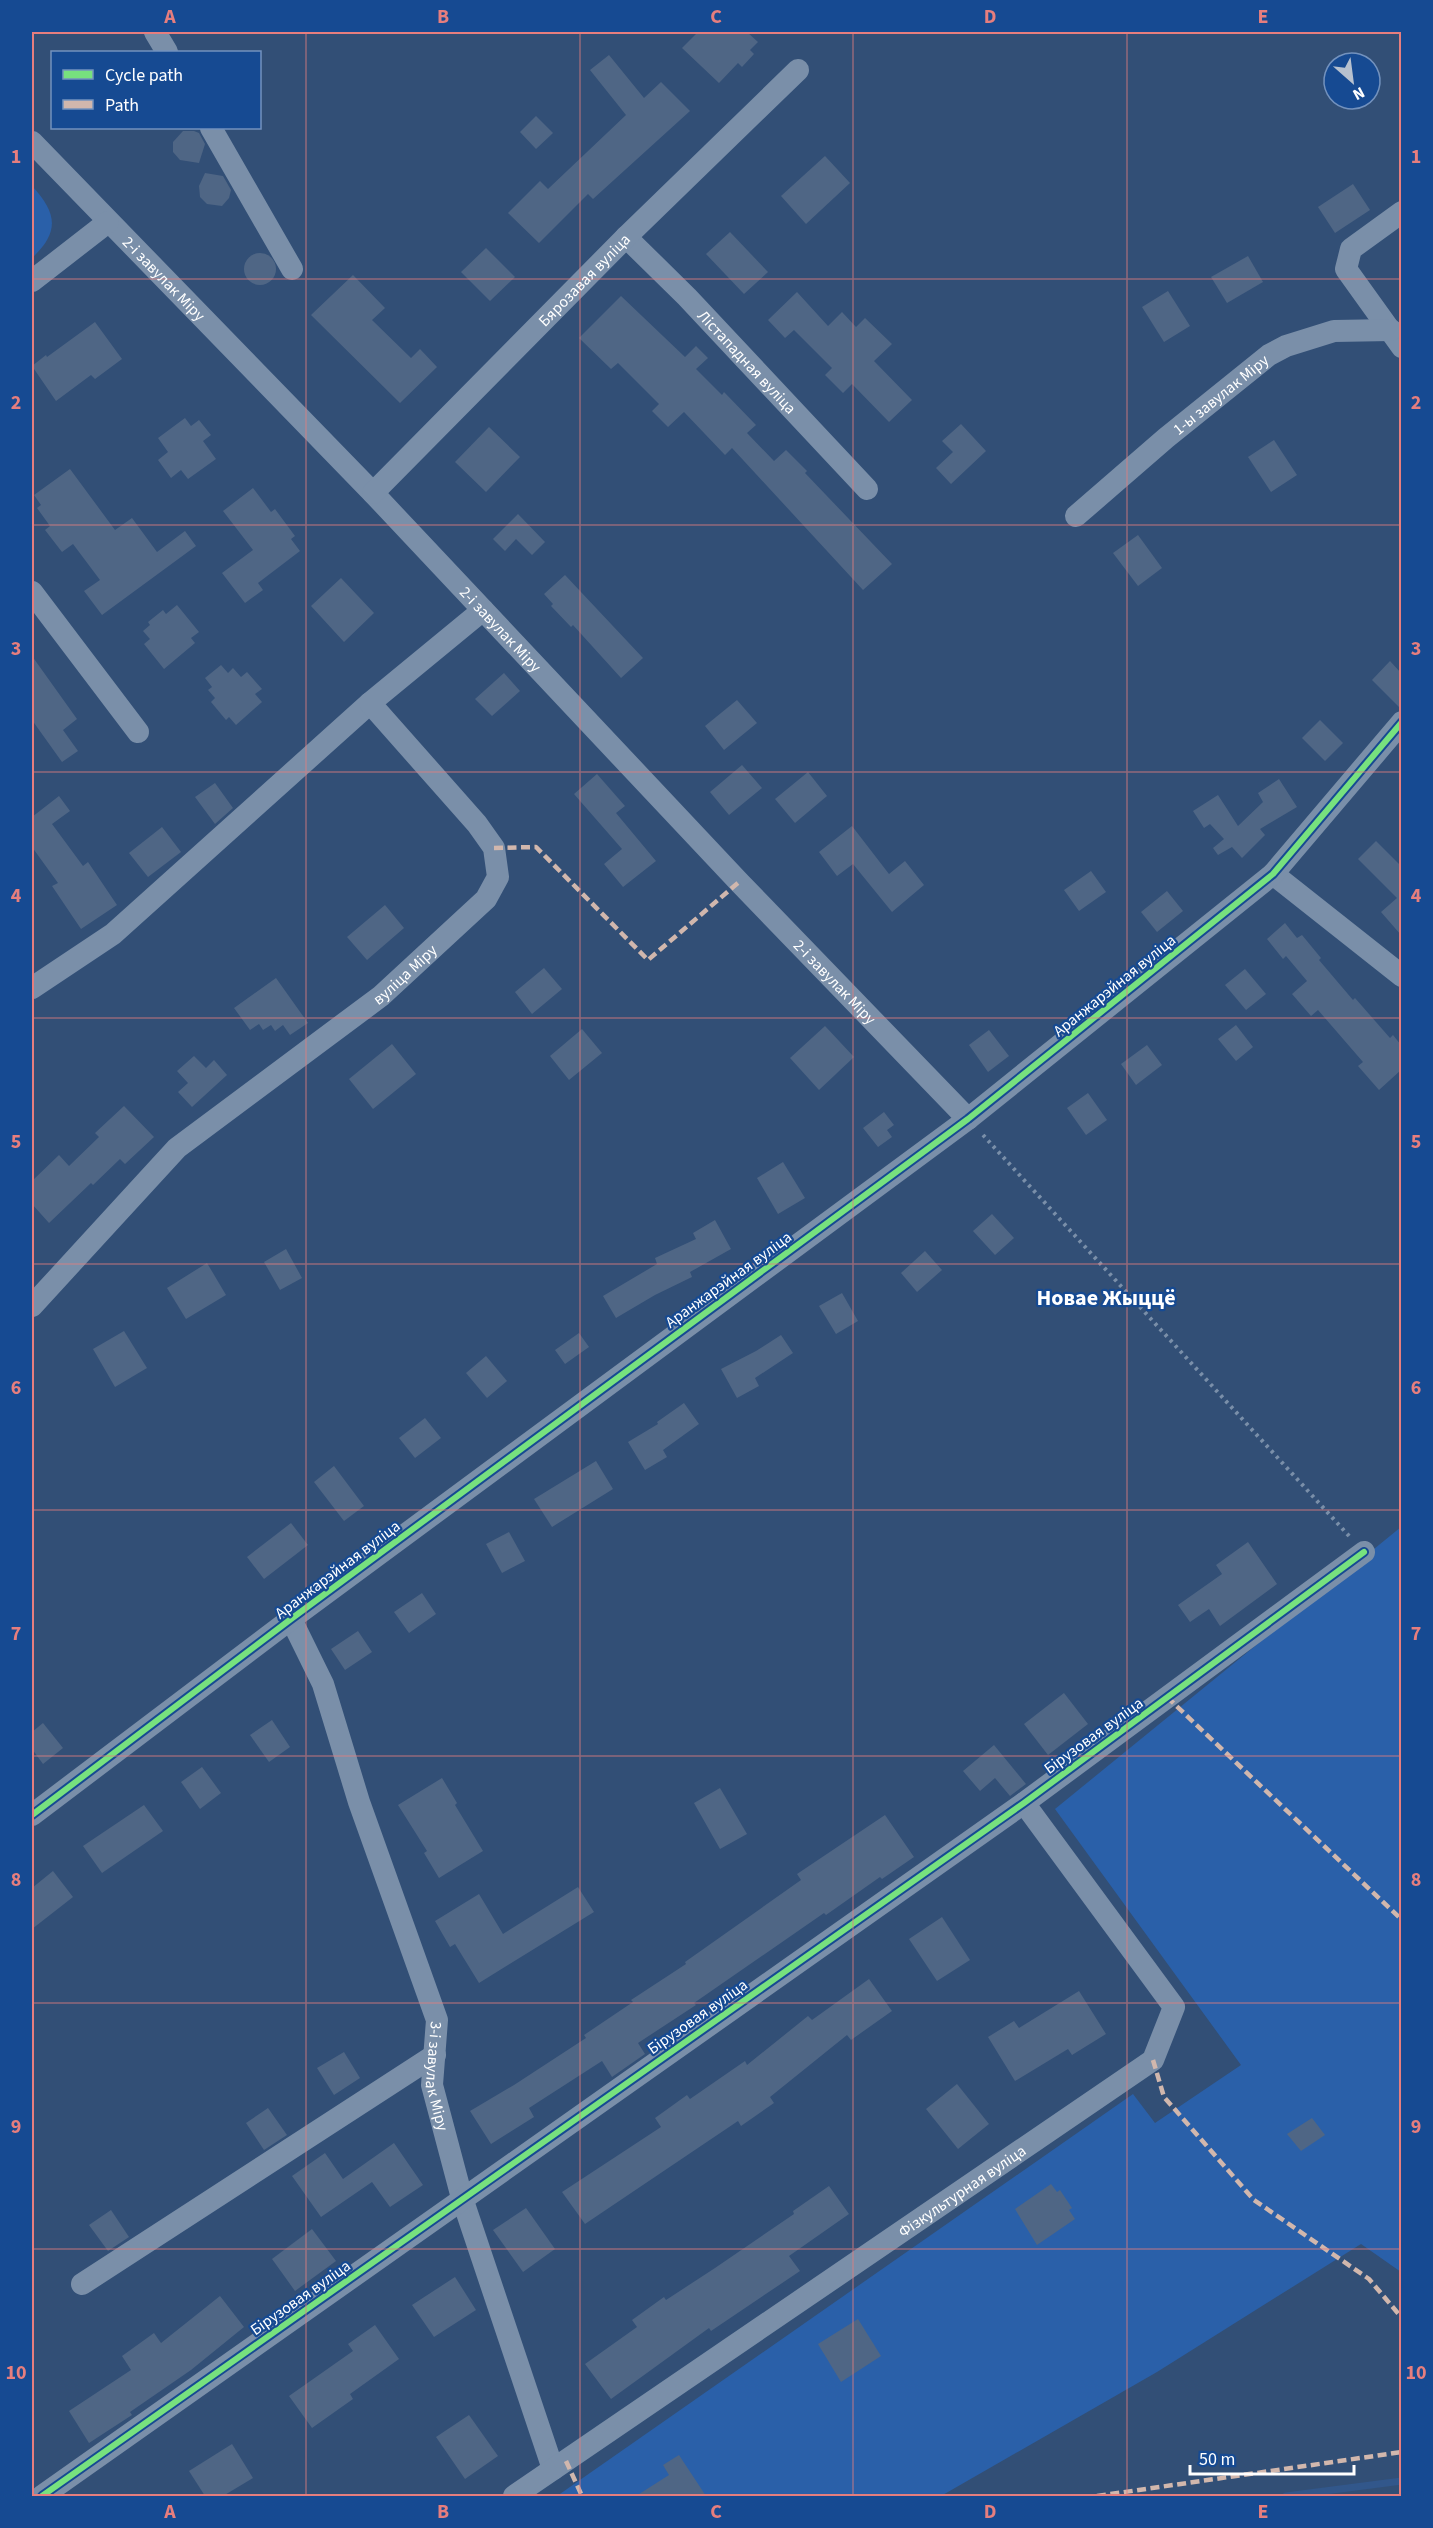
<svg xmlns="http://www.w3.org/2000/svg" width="1433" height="2528" font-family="'Source Sans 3',sans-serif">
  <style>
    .green { fill: #2a60a9 }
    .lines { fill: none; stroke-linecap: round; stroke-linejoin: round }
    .stream { stroke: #32578b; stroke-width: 7 }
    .building { fill: #4f6685 }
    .path { stroke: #7a8fa9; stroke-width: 4; stroke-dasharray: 3 4.5; stroke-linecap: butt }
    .minor { stroke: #7a8fa9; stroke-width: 22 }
    .quiet { stroke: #d1b7ad; stroke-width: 4.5; stroke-dasharray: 9 4.5; stroke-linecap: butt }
    .cycleway-casing { stroke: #164a92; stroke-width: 10 }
    .cycleway { stroke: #77e17e; stroke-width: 6 }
    .grid { fill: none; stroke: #e67e7e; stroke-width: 1.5; stroke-opacity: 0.55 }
    .labels { text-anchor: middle; stroke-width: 4.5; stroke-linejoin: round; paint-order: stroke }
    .street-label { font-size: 16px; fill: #fff; stroke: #164a92 }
    .district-label { font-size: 22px; font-weight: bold; fill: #fff; stroke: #164a92 }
    .neatline { fill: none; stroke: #e67e7e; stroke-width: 2 }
    .grid-label { font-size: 20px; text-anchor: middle; font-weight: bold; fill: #e67e7e }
  </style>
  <rect width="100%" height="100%" fill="#324f76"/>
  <g class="green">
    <path d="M32 186C57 213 60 232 32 258Z"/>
    <path d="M1401 1527V2272L1361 2244 1157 2372 941 2496H557L1133 2094 1155 2123 1241 2065 1055 1809Z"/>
  </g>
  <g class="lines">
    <path class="stream" d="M1286 2496 1402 2481"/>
  </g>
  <g class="building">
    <path d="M698 32H747L758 42 750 50 754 54 742 67 738 63 719 83 682 48Z"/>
    <path d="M609 55 644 98 661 82 690 111 593 199 588 194 539 243 508 213 540 181 548 189 626 115 590 70Z"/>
    <path d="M536 116 553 133 536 149 520 132Z"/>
    <path d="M183 131H194L199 133 205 144 199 163 180 160 173 152V142Z"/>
    <path d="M825 156 850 183 806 224 781 196Z"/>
    <path d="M205 173 223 176 231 190 229 198 222 206 207 204 200 197 199 186Z"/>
    <path d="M1353 184 1370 210 1335 233 1318 207Z"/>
    <path d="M730 232 768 272 744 294 706 254Z"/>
    <path d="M486 248 515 277 490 301 461 272Z"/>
    <circle cx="260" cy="269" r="16"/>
    <path d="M1248 256 1263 282 1227 303 1211 277Z"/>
    <path d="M353 275 385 308 372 320 411 358 420 349 437 367 400 403 311 315Z"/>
    <path d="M1168 291 1190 326 1164 342 1142 307Z"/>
    <path d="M797 292 828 326 842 312 856 327 865 318 892 344 874 361 912 400 889 422 852 384 843 393 825 375 832 368 794 330 785 338 768 320Z"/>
    <path d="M621 296 685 357 696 346 708 358 696 369 722 395 724 392 756 425 747 433 774 461 786 450 807 471 805 473 892 564 863 590 732 448 725 455 684 412 668 427 652 411 659 404 618 363 611 369 579 338Z"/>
    <path d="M95 322 122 359 95 379 91 375 56 401 32 366 46 355 47 357Z"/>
    <path d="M185 418 191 426 199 420 211 435 203 441 216 459 188 479 181 470 171 478 158 460 168 452 158 438Z"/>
    <path d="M961 424 986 451 951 484 936 468 953 452 942 441Z"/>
    <path d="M489 427 520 457 486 492 455 462Z"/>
    <path d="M1274 440 1297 475 1271 492 1248 457Z"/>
    <path d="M70 469 115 530 132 518 157 552 185 531 196 546 102 615 84 591 100 580 73 544 62 552 45 530 50 526 37 508 41 505 34 495Z"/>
    <path d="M253 488 271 512 275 509 295 536 291 539 300 551 258 583 263 590 245 603 222 573 253 550 223 511Z"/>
    <path d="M518 514 545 542 532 555 516 539 505 551 493 539Z"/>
    <path d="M1138 535 1162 568 1138 586 1113 553Z"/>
    <path d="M565 575 643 658 621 678 573 625 571 627 551 606 553 604 544 594Z"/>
    <path d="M341 578 374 613 344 642 311 606Z"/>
    <path d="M177 605 199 632 191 638 195 643 164 669 144 644 150 639 143 631 150 625 148 622 163 610 166 614Z"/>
    <path d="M32 656 77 719 63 730 78 751 62 762 32 720Z"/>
    <path d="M1390 661 1401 673V709L1372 680Z"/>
    <path d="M221 665 228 673 233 668 241 677 247 672 262 689 255 694 262 702 236 725 229 717 226 720 211 702 215 698 208 690 212 687 205 678Z"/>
    <path d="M504 673 520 691 492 716 475 699Z"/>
    <path d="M737 700 757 723 724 750 705 726Z"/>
    <path d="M1320 720 1343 743 1325 761 1302 738Z"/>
    <path d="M742 765 762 788 729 815 710 792Z"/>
    <path d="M808 772 827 796 795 823 775 799Z"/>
    <path d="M597 774 625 806 616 813 656 861 623 887 604 864 622 849 574 794Z"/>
    <path d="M1279 779 1297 807 1260 829 1265 835 1242 858 1232 847 1218 855 1213 848 1224 839 1210 824 1204 828 1193 811 1218 795 1238 826 1263 802 1258 793Z"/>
    <path d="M215 783 233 808 215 824 195 797Z"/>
    <path d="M59 796 70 811 52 824 83 866 88 862 117 905 81 929 52 886 58 883 32 847V817Z"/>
    <path d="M852 826 889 874 905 861 924 885 892 912 853 864 837 876 819 852Z"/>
    <path d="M162 827 181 852 148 877 129 853Z"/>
    <path d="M1376 841 1401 866V935L1381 912 1397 898 1358 859Z"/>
    <path d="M1091 871 1106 892 1079 911 1064 890Z"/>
    <path d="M1167 891 1183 911 1157 932 1141 912Z"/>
    <path d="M385 905 404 928 367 960 347 937Z"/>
    <path d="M1285 923 1297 938 1302 935 1321 958 1319 960 1353 1000 1355 998 1390 1038 1393 1035 1401 1045V1070L1379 1090 1358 1066 1363 1062 1318 1010 1311 1016 1292 994 1307 981 1286 956 1283 959 1267 939Z"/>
    <path d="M544 968 562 989 532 1014 515 992Z"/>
    <path d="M1245 969 1266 994 1246 1010 1225 985Z"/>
    <path d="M276 978 308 1023 290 1035 283 1025 275 1031 271 1025 263 1030 259 1024 250 1030 234 1008Z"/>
    <path d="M1236 1025 1253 1047 1236 1061 1218 1039Z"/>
    <path d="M825 1026 854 1057 819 1090 790 1058Z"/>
    <path d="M582 1029 602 1053 569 1080 550 1056Z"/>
    <path d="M989 1030 1009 1056 988 1072 969 1045Z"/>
    <path d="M392 1044 416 1074 373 1109 349 1079Z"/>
    <path d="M1147 1045 1162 1065 1136 1085 1121 1064Z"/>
    <path d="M194 1056 206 1068 214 1060 227 1075 192 1107 178 1092 188 1083 177 1071Z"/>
    <path d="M1088 1093 1107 1120 1086 1135 1067 1108Z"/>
    <path d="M124 1106 154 1137 125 1164 120 1159 93 1185 91 1183 49 1223 32 1204V1181L59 1155 69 1166 99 1137 95 1133Z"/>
    <path d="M884 1112 894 1125 887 1130 892 1137 878 1147 863 1128Z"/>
    <path d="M783 1162 805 1198 778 1214 757 1178Z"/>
    <path d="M992 1214 1014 1238 995 1255 973 1231Z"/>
    <path d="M715 1220 731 1249 690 1272 692 1277 655 1295 616 1318 603 1296 657 1264 655 1258 696 1239 693 1233Z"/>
    <path d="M286 1249 302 1278 280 1290 264 1262Z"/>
    <path d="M925 1251 942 1270 917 1292 901 1273Z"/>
    <path d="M207 1263 226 1295 186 1319 167 1288Z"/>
    <path d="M842 1293 858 1321 836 1334 819 1306Z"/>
    <path d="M124 1331 147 1368 115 1387 93 1349Z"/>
    <path d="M579 1333 589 1347 565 1364 555 1350Z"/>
    <path d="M781 1335 793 1353 755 1378 759 1386 737 1398 721 1369 756 1351Z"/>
    <path d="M486 1356 507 1381 487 1398 466 1373Z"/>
    <path d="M684 1403 699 1424 663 1450 667 1457 645 1470 628 1442 658 1424 657 1422Z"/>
    <path d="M425 1418 441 1438 415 1458 399 1438Z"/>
    <path d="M596 1461 613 1489 552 1527 534 1499Z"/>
    <path d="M334 1466 364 1506 344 1521 314 1482Z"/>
    <path d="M291 1523 308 1545 264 1579 247 1557Z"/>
    <path d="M509 1532 525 1561 502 1573 486 1544Z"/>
    <path d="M1248 1542 1277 1584 1220 1626 1209 1609 1190 1622 1178 1605 1222 1574 1216 1565Z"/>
    <path d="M422 1593 436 1614 409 1633 394 1612Z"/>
    <path d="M358 1631 372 1652 345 1670 331 1649Z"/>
    <path d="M1064 1693 1088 1724 1048 1755 1024 1724Z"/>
    <path d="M272 1720 290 1747 269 1762 250 1735Z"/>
    <path d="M43 1723 63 1748 43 1764 32 1749V1732Z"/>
    <path d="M994 1745 1026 1784 1010 1796 995 1778 980 1791 963 1771Z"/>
    <path d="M202 1767 221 1793 200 1809 181 1782Z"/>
    <path d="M442 1778 457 1803 455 1805 483 1851 439 1878 424 1853 427 1851 398 1805Z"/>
    <path d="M720 1788 747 1834 720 1849 694 1803Z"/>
    <path d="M144 1805 163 1831 102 1873 83 1846Z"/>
    <path d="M885 1815 914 1857 882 1879 880 1877 826 1915 824 1913 694 2003 696 2005 638 2043 645 2054 612 2077 602 2061 529 2108 534 2117 491 2144 470 2111 514 2085 586 2038 584 2035 633 2002 631 2000 686 1964 685 1962 801 1880 797 1874Z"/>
    <path d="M53 1871 73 1897 32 1929V1888Z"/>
    <path d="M578 1887 594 1912 479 1983 455 1944 450 1947 435 1921 479 1894 503 1934Z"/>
    <path d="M942 1917 970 1960 937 1981 909 1939Z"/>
    <path d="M869 1979 892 2011 851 2040 847 2035 770 2097 774 2103 741 2126 738 2121 585 2224 562 2192 661 2127 655 2118 687 2095 690 2099 745 2061 747 2065 808 2016 812 2020Z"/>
    <path d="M1079 1991 1106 2034 1072 2055 1068 2049 1015 2081 988 2037 1014 2021 1019 2028Z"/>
    <path d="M344 2052 360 2078 334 2095 317 2068Z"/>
    <path d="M957 2084 989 2124 958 2149 926 2109Z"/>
    <path d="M268 2108 287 2135 264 2150 246 2123Z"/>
    <path d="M1312 2118 1325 2135 1301 2151 1287 2134Z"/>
    <path d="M394 2143 423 2185 390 2207 372 2182 321 2217 292 2176 325 2153 343 2179Z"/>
    <path d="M1051 2184 1057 2192 1060 2190 1072 2208 1069 2210 1075 2219 1037 2245 1015 2209Z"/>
    <path d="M829 2186 849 2214 789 2256 800 2271 711 2331 709 2328 611 2399 585 2364 637 2327 632 2320 664 2297 666 2300 715 2268 794 2214 793 2211Z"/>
    <path d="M526 2208 555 2249 523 2272 493 2230Z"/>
    <path d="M111 2210 129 2237 108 2251 89 2225Z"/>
    <path d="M312 2229 336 2261 295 2291 272 2259Z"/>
    <path d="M455 2277 476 2310 434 2337 412 2305Z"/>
    <path d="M220 2296 244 2327 191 2370 130 2412 132 2415 89 2443 69 2411 131 2370 122 2356 154 2333 161 2343Z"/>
    <path d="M858 2319 881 2356 841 2382 818 2344Z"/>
    <path d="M375 2325 399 2359 350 2394 353 2399 312 2428 289 2396 353 2351 348 2344Z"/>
    <path d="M469 2415 498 2456 465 2479 436 2437Z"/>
    <path d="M232 2444 253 2478 223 2496H205L189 2471Z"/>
    <path d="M679 2455 706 2496H636L669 2475 663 2465Z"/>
  </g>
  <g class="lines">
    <path class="path" d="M983 1135 1350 1537"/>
    <g class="minor">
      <path d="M155 32 167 52"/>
      <path d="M211 128 292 269"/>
      <path id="s1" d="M32 142 373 493 739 882 968 1119"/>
      <path d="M1402 212 1351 249 1346 269 1402 347"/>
      <path id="s2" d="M626 237 687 297 867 489"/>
      <path d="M32 281 108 222"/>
      <path id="s3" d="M373 493 626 237 798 70"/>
      <path id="s4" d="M1076 516 1166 438 1269 355 1286 346 1334 331 1391 330"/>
      <path d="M32 592 138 732"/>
      <path d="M1273 874 1402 976"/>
      <path d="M32 988 113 934 370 703"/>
      <path id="s5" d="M32 1306 177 1148 381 996 486 899 498 877 494 848 477 824 370 703 483 610"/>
      <path id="s6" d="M291 1619 323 1684 359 1802 437 2020 432 2085 462 2198 553 2469"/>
      <path d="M32 1815 291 1619 968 1119 1273 874 1402 722"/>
      <path d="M82 2284 435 2055"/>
      <path d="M42 2496 1024 1803 1364 1552"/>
      <path id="s7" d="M514 2496 1153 2060 1174 2007 1024 1803"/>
    </g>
    <g class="quiet">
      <path d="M494 848 536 847 648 960 739 882"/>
      <path d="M1167 1697 1402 1920"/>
      <path d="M1153 2060 1164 2097 1254 2200 1369 2279 1402 2318"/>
      <path d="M566 2461 582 2496"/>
      <path d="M1097 2496 1402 2452"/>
    </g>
    <defs>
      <g id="cycleway">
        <path d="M32 1815 291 1619 968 1119 1273 874 1402 722"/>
        <path d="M42 2496 1024 1803 1364 1552"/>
      </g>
    </defs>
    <use href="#cycleway" class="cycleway-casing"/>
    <use href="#cycleway" class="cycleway"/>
  </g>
  <path class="grid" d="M306 32V2496M580 32V2496M853 32V2496M1127 32V2496M32 279H1402M32 525H1402M32 772H1402M32 1018H1402M32 1264H1402M32 1510H1402M32 1756H1402M32 2003H1402M32 2249H1402"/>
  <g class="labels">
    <g class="street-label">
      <text dy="6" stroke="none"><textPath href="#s1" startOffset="190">2-і завулак Міру</textPath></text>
      <text dy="6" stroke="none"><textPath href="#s3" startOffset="300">Бярозавая вуліца</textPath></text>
      <text dy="6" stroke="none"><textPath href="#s2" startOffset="174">Лістападная вуліца</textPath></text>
      <text dy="6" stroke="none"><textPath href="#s4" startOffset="189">1-ы завулак Міру</textPath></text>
      <text dy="6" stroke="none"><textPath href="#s1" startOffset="676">2-і завулак Міру</textPath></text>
      <text dy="6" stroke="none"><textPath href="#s5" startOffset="501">вуліца Міру</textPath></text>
      <text dy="6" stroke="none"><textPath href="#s1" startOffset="1162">2-і завулак Міру</textPath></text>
      <text transform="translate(1114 985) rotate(-39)" y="6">Аранжарэйная вуліца</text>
      <text transform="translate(728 1279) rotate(-36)" y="6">Аранжарэйная вуліца</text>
      <text transform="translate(337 1569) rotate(-37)" y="6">Аранжарэйная вуліца</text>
      <text transform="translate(1093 1735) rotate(-36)" y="6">Бірузовая вуліца</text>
      <text transform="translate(697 2016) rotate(-35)" y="6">Бірузовая вуліца</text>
      <text dy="6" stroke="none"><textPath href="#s6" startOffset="484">3-і завулак Міру</textPath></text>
      <text dy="6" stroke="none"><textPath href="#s7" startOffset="542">Фізкультурная вуліца</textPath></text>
      <text transform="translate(300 2297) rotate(-35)" y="6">Бірузовая вуліца</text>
    </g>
    <g class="district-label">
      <text x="1106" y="1305">Новае Жыццё</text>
    </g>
  </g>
  <rect width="1433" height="2528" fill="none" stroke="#164a92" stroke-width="66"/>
  <rect x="51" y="51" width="210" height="78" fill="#164a92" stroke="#7392be" stroke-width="1.5"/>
  <rect x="63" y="70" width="30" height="9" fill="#77e17e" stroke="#7392be" stroke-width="1.5"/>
  <text x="105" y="81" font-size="18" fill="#ffffff">Cycle path</text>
  <rect x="63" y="100" width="30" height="9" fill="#d1b7ad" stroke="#7392be" stroke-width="1.5"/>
  <text x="105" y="111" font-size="18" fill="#ffffff">Path</text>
  <g transform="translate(1352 81) rotate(152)"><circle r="28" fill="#164a92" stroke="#7392be" stroke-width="1.5"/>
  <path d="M0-4.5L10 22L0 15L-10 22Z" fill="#b7c1cf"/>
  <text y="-9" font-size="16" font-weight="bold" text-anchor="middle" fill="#ffffff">N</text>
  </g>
  <path d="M1190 2465v9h164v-9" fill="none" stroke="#ffffff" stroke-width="3"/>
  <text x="1199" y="2465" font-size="18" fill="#ffffff" stroke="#164a92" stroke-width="4.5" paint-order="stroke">50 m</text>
  <rect x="33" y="33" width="1367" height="2462" class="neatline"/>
  <g class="grid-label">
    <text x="170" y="23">A</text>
    <text x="443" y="23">B</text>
    <text x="716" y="23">C</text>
    <text x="990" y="23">D</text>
    <text x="1263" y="23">E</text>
    <text x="16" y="163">1</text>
    <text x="1416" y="163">1</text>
    <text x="16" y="409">2</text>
    <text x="1416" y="409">2</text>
    <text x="16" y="655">3</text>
    <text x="1416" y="655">3</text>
    <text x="16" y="902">4</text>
    <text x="1416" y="902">4</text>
    <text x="16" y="1148">5</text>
    <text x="1416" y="1148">5</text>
    <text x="16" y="1394">6</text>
    <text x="1416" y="1394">6</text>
    <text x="16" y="1640">7</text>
    <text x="1416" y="1640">7</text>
    <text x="16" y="1886">8</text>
    <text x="1416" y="1886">8</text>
    <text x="16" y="2133">9</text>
    <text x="1416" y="2133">9</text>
    <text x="16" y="2379">10</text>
    <text x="1416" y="2379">10</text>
    <text x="170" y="2518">A</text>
    <text x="443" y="2518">B</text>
    <text x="716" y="2518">C</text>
    <text x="990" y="2518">D</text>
    <text x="1263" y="2518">E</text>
  </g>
</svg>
